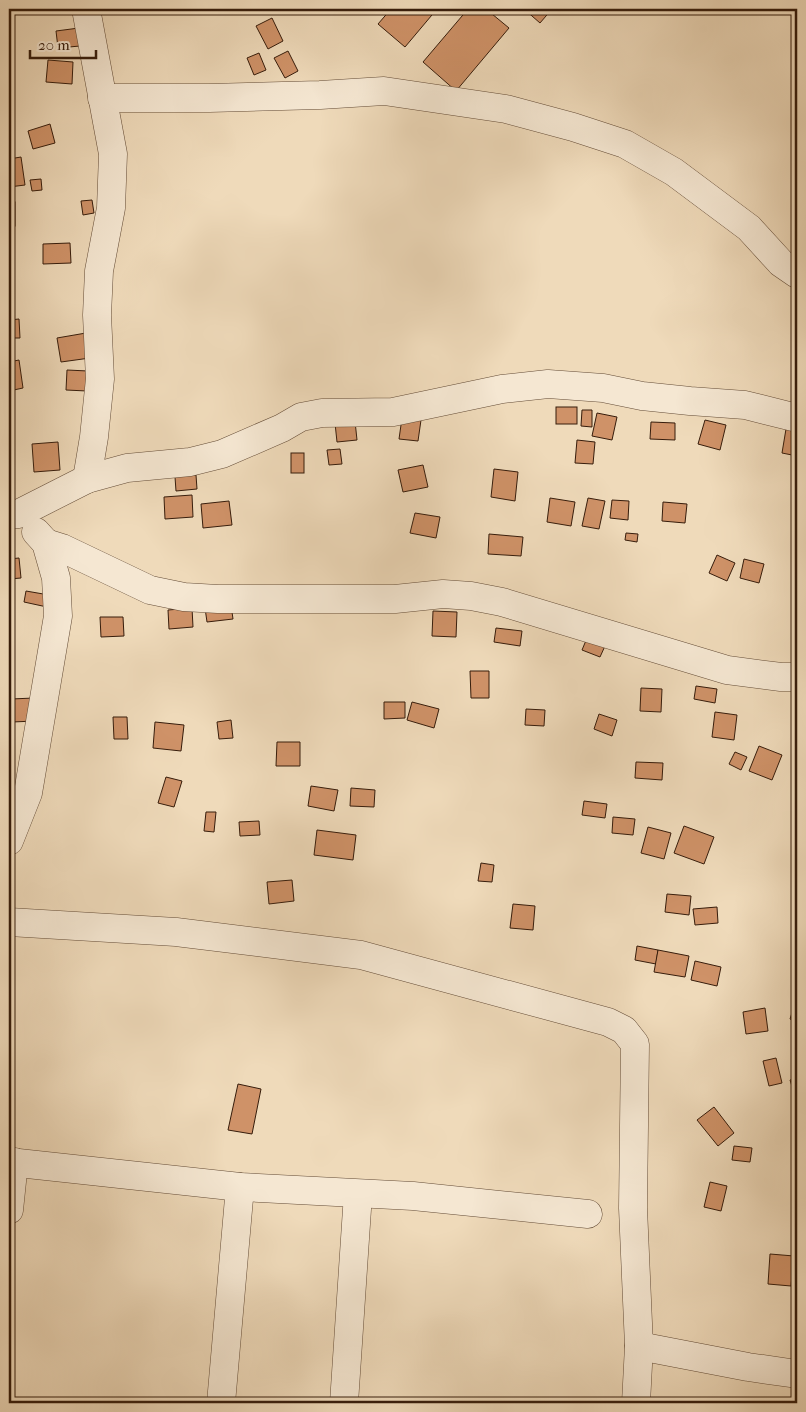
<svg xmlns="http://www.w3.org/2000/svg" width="806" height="1412" font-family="'IM FELL French Canon',serif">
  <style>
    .building { fill: #cf9268; stroke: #361c0b }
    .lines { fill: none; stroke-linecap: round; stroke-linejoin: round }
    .minor-casing { stroke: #644c37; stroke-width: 29 }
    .minor { stroke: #f5e7d2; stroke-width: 28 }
  </style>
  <rect width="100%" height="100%" fill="#efdaba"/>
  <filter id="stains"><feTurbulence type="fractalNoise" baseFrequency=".004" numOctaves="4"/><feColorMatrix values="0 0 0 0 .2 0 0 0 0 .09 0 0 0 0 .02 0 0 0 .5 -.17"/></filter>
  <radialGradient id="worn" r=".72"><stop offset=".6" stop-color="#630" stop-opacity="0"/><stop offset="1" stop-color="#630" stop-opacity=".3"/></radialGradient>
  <g class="building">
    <path d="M391 9H437L405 47 378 24Z"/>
    <path d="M468 9H486L509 28 456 91 423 62Z"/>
    <path d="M524 9H552L540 23Z"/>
    <path d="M272 18 283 41 268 49 256 26Z"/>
    <path d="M79 28 80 46 58 48 56 31Z"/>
    <path d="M288 51 298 71 285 78 274 58Z"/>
    <path d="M259 53 266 70 254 75 247 58Z"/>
    <path d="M48 60 73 62 72 84 46 82Z"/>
    <path d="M50 124 55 143 33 149 28 131Z"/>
    <path d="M21 157 25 185 9 187V159Z"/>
    <path d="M41 179 42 190 32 191 30 180Z"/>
    <path d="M92 200 94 213 83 215 81 201Z"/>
    <rect x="9" y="202" width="6" height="24"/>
    <path d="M70 243 71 263 43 264V244Z"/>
    <path d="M19 319 20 338H9V320Z"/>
    <path d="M86 333 90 358 61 362 57 338Z"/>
    <path d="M19 360 23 388 9 391V362Z"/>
    <path d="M67 370 88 371 87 391 66 390Z"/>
    <rect x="556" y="407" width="21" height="17"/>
    <path d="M582 410H592V427L581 426Z"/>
    <path d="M597 413 617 417 612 440 592 436Z"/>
    <path d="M402 418 421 420 418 441 399 439Z"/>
    <path d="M705 420 726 425 720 450 698 444Z"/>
    <path d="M355 421 357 440 337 442 335 423Z"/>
    <path d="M651 422 675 423V440L650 439Z"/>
    <path d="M786 429 797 431V456L782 453Z"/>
    <path d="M577 440 595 442 593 464 575 463Z"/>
    <path d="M58 442 60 470 34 472 32 444Z"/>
    <path d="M340 449 342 464 329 465 327 450Z"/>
    <rect x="291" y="453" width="13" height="20"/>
    <path d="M423 465 428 487 403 492 398 470Z"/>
    <path d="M494 469 518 472 515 501 491 497Z"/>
    <path d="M196 475 197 489 176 491 175 477Z"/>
    <path d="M192 495 193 517 165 519 164 497Z"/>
    <path d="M550 498 575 502 571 526 547 522Z"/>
    <path d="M588 498 605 501 599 529 582 526Z"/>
    <path d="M612 500 629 501 628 520 610 518Z"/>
    <path d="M229 501 232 525 203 528 201 504Z"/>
    <path d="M663 502 687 504 685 523 662 521Z"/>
    <path d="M415 513 440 517 436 538 410 533Z"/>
    <path d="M626 533 638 534 637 542 625 540Z"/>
    <path d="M489 534 523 537 521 556 488 554Z"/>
    <path d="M717 555 735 563 727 581 709 573Z"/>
    <path d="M19 558 21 578 9 579V559Z"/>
    <path d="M744 559 764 564 759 583 740 578Z"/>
    <path d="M26 591 49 595 47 607 24 602Z"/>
    <path d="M231 605 233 619 207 622 205 608Z"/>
    <path d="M192 608 193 627 169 629 168 610Z"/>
    <path d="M433 611 457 612 456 637 432 636Z"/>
    <path d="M100 617H123L124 636 101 637Z"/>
    <path d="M496 628 522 631 520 646 494 642Z"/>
    <path d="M587 638 605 646 600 657 582 650Z"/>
    <path d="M470 671H489V698H471Z"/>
    <path d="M696 686 717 689 715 703 694 699Z"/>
    <path d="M641 688 662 689 661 712 640 711Z"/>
    <path d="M34 698 35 721 12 722 11 699Z"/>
    <path d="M384 702H405V718L384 719Z"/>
    <path d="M412 702 439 709 434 728 407 720Z"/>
    <path d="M526 709 545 710 544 726 525 725Z"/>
    <path d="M715 712 737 715 734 740 712 737Z"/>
    <path d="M599 714 617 720 612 736 594 729Z"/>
    <path d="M113 717H127L128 739H114Z"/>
    <path d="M231 720 233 738 219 739 217 722Z"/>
    <path d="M155 722 184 725 181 751 153 748Z"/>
    <path d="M277 742H300V766H276Z"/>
    <path d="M759 746 782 755 772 780 749 771Z"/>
    <path d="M735 752 747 757 741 770 729 764Z"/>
    <path d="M636 762 663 763 662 780 635 778Z"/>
    <path d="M166 777 182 781 174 807 158 803Z"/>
    <path d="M311 786 338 790 334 811 308 806Z"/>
    <path d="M351 788 375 790 374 807 350 806Z"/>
    <path d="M584 801 607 804 605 818 582 815Z"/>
    <path d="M206 812H216L214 832 204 831Z"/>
    <path d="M613 817 635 819 633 835 612 833Z"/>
    <path d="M259 821 260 835 240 836 239 822Z"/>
    <path d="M684 826 714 837 704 864 674 853Z"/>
    <path d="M648 827 671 833 664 859 641 853Z"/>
    <path d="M317 830 356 835 353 860 314 855Z"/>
    <path d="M481 863 494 865 492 882 478 881Z"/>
    <path d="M292 880 294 901 269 904 267 882Z"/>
    <path d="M667 894 691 896 689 915 665 912Z"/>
    <path d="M513 904 535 906 533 930 510 928Z"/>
    <path d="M717 907 718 923 695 925 693 909Z"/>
    <path d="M637 946 658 950 656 964 635 960Z"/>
    <path d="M658 950 689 956 685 977 654 972Z"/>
    <path d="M695 961 721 967 717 986 691 980Z"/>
    <path d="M796 1000H797V1022L790 1019Z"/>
    <path d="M765 1008 768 1031 746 1034 743 1012Z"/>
    <path d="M776 1058 782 1083 769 1086 763 1061Z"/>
    <path d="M797 1078V1092L794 1093 790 1080Z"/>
    <path d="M238 1084 261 1089 252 1134 228 1130Z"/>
    <path d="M714 1107 734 1133 718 1146 697 1120Z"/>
    <path d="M734 1146 752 1148 750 1162 732 1160Z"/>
    <path d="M710 1182 727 1186 721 1211 704 1207Z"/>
    <path d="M770 1254 794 1256 791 1286 768 1284Z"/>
  </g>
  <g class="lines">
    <defs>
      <g id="minor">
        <path d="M86 9 113 154 111 208 99 271 97 315 100 379 94 437 87 479"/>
        <path d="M102 98H209L320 95 384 91 506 109 573 127 625 144 674 172 749 228 781 263 797 274"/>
        <path d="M9 515 18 514 87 479 127 468 190 462 222 454 282 428 301 417 322 413 393 412 502 389 548 384 603 388 642 396 690 401 745 405 797 418"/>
        <path d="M46 543 62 548 150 590 184 597 218 599H395L443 594 471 596 502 602 727 670 781 677H797"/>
        <path d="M9 841 28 793 58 616 56 578 46 543 36 532"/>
        <path d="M9 922 176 932 361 955 608 1022 624 1030 635 1044 633 1208 639 1346 636 1403"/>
        <path d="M9 1162 240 1187 413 1196 588 1214"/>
        <path d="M9 1210 14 1162"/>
        <path d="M639 1346 748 1367 797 1374"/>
        <path d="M221 1403 240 1187"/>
        <path d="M344 1403 358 1194"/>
      </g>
    </defs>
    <use href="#minor" class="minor-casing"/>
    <use href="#minor" class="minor"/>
  </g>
  <rect width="806" height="1412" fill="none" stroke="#efdaba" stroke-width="30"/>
  <rect x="10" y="10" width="786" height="1392" fill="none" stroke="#361c0b" stroke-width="2.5"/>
  <rect x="15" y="15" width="776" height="1382" fill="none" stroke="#361c0b"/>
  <path d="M30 50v8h66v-8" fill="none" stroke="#361c0b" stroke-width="2.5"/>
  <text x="38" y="50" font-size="15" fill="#361c0b" stroke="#f5e7d2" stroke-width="4" paint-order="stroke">20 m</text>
  <rect width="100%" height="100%" filter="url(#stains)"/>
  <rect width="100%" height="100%" fill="url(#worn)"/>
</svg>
